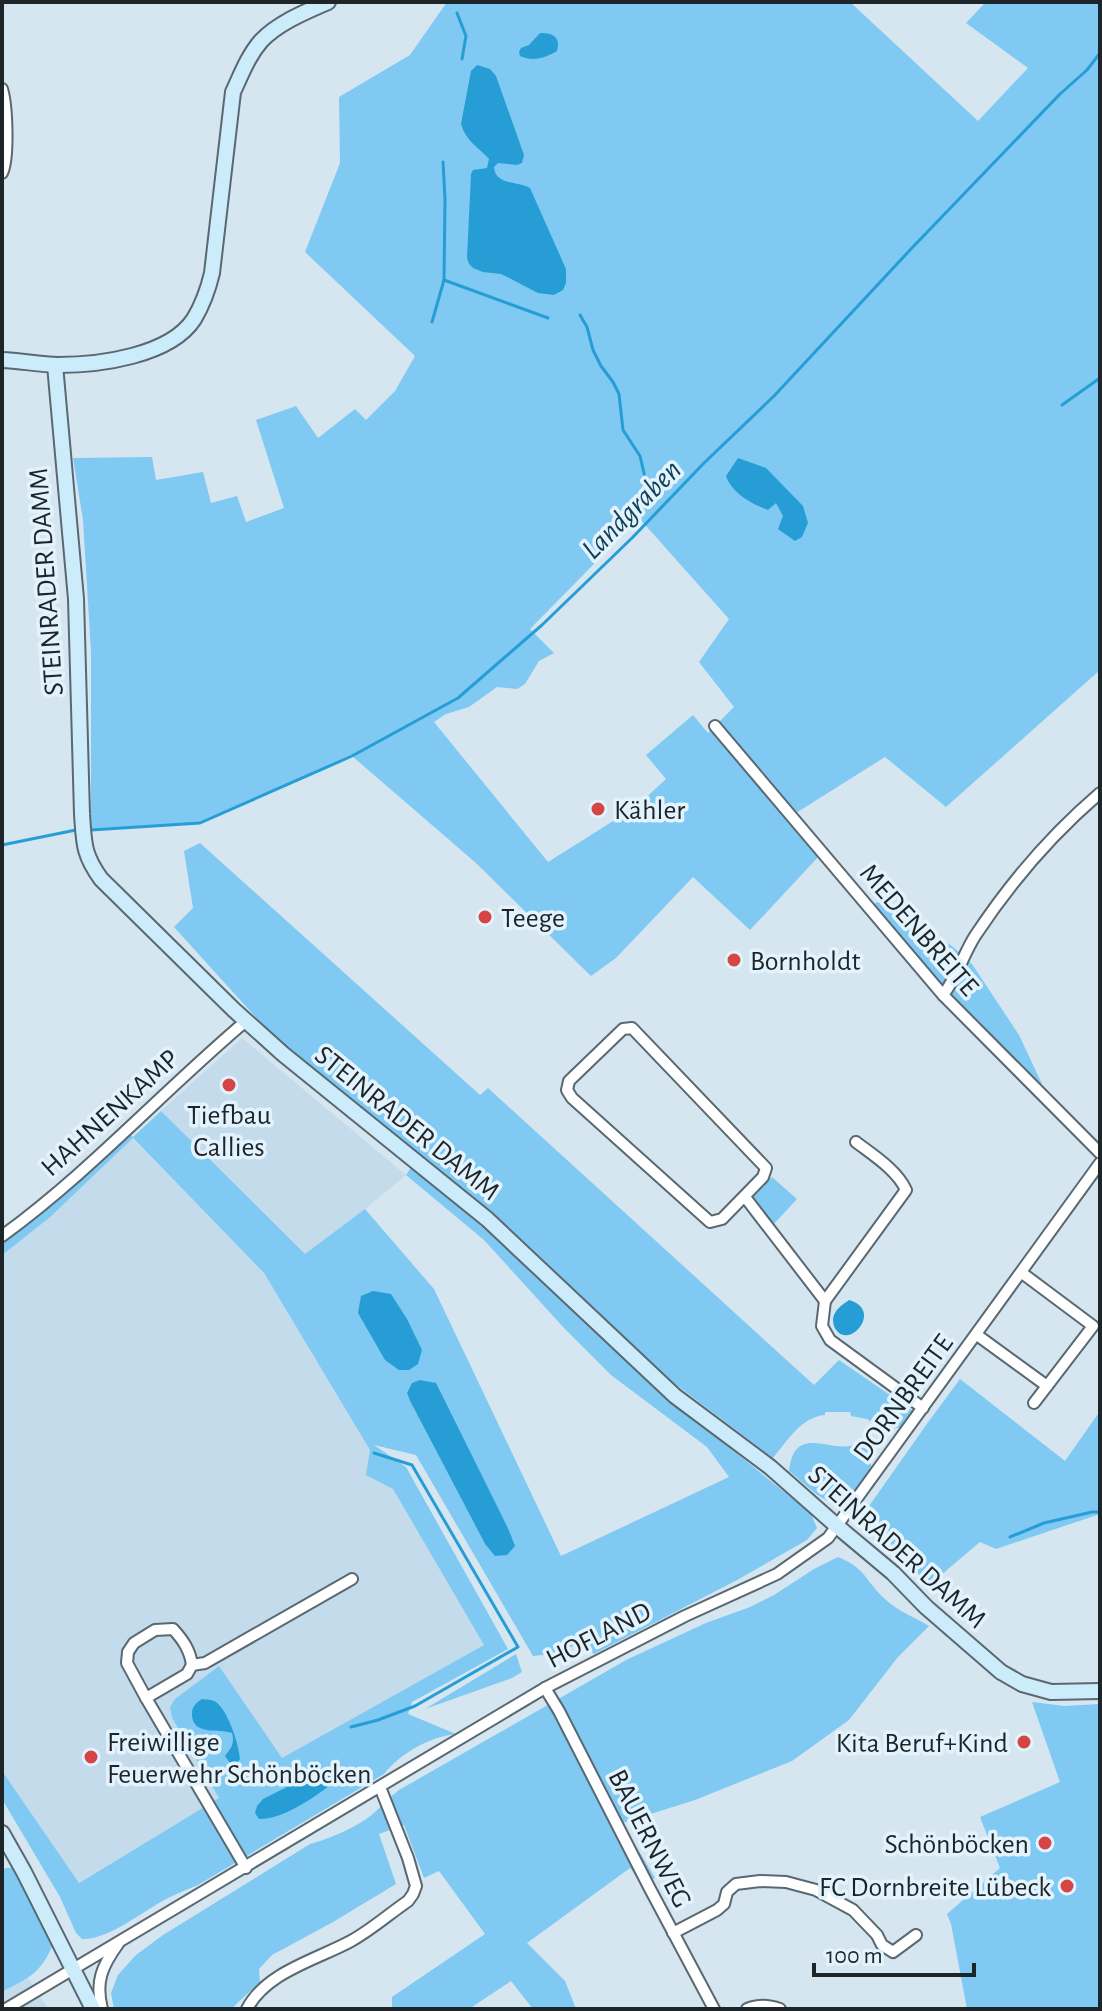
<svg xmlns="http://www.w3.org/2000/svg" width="1102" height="2011" font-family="'Alegreya Sans',sans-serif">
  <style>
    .built { fill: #c3dbea }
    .green { fill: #7fc9f3; fill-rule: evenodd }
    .water { fill: #269ed5 }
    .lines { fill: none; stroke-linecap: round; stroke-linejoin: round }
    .stream { stroke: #269ed5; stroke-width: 3 }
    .minor-casing { stroke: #596871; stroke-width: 14 }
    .secondary-casing { stroke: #596871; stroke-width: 18 }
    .minor { stroke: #fff; stroke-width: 10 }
    .secondary { stroke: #cdecfb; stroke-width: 14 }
    .poi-dot { fill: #d54545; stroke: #e2f3fe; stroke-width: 3 }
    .labels { text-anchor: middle; stroke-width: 7; stroke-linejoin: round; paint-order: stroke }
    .street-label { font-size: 28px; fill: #1e2529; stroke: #e2f3fe }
    .poi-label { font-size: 28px; fill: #1e2529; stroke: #e2f3fe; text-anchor: start }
    .water-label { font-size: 30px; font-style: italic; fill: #114057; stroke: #e2f3fe }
  </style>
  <rect width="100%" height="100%" fill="#d5e6f0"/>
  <g class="built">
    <path d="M242 1038 406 1175 365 1209 305 1255 161 1111Z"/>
    <path d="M132 1138 264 1273 370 1450 367 1475 393 1489 484 1645 282 1758 219 1666 175 1699 170 1707 172 1718 219 1798 78 1883 2 1771V1248Z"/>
    <path d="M27 1976 48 2009H2V1990Z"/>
  </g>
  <g class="green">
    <path d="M447 2H850L978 121 1028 68 966 23 986 2H1100V670L946 807 885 757 788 818 819 856 750 930 693 877 616 958 591 976 476 863 352 756 200 823 91 830V652L83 520 73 458 152 457 156 480 203 472 211 503 237 496 246 522 284 508 256 420 296 406 318 438 355 409 366 420 395 391 415 356 305 252 340 163 339 97 410 55ZM639 518 729 619 699 662 734 707 708 733 693 715 646 755 666 779 637 806 548 862 434 722 446 714 469 707 497 687 517 689 525 684 539 661 554 653 530 629Z"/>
    <path d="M200 843 480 1095 488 1088 814 1385 839 1360 913 1411 900 1428 883 1429 867 1419 851 1416 850 1412H825V1415C801 1417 788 1440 773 1458L666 1377 430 1163 270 1033 174 927 193 908 184 851Z"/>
    <path d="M877 902 899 911 926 927 953 947 972 964 1019 1035 1042 1084 1036 1085 955 1002 873 905Z"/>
    <path d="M161 1111 305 1254 365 1209 434 1289 561 1556 729 1477 707 1447 611 1375 564 1328 484 1240 406 1175 412 1166 459 1201 549 1283 610 1346 677 1405 799 1504 811 1514 817 1528 807 1540 739 1579 594 1654 581 1643 552 1654 533 1656 416 1455 374 1445 406 1467 508 1649 412 1702 408 1714 456 1734C429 1737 401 1753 384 1774L198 1885C188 1889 178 1893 168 1898 144 1910 109 1940 82 1939L76 1933 60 1897 2 1799V1771L79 1883 219 1798 172 1718 170 1707 175 1699 219 1666 282 1758 484 1645 393 1489 366 1475 370 1450 264 1273 133 1138 49 1218 2 1255V1240L129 1134 133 1137ZM435 1383 508 1528 514 1546 485 1544 410 1401 407 1393Z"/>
    <path d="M772 1177 797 1199 772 1226 753 1202V1196Z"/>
    <path d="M960 1379 1065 1461 1100 1411V1514L996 1549 980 1542 928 1586 903 1555 862 1516 929 1421Z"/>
    <path d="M861 1440 867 1448 872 1469C835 1520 830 1505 789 1471 795 1417 840 1462 861 1440Z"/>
    <path d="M838 1557C867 1569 865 1581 885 1599 897 1611 915 1617 929 1626L898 1657 849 1720 792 1761 695 1800 622 1823 655 1878 642 1884 630 1868 527 1943 565 1981 576 2009H533L511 1981 469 2009H392V1997L485 1934 439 1871 424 1878 404 1825 379 1834 396 1884 333 1922 272 1955 259 1969 260 1982 231 2009H114L111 1993 118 1975 136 1955 163 1935 310 1844C329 1839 360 1826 375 1812 383 1804 390 1797 399 1790L628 1659 706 1623 750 1607 774 1595 814 1569Z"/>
    <path d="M516 1654 522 1672 512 1678 425 1709Z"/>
    <path d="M1032 1702 1064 1706 1100 1704V2009H967L951 1924 947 1914 1000 1868 980 1817 1060 1782Z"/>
    <path d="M6 1868H14L15 1870 52 1947C38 1976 29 1977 2 1992V1871Z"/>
  </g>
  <g class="water">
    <path d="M540 33C553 33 561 37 557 51 545 58 533 62 520 56L519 52 521 48 529 45Z"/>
    <path d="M477 65 490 69 496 76 524 155 522 163 517 165 498 163 494 167C495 185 517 181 530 188L566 269V283L563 290 554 295 538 293 501 274 483 272 473 268 469 264 467 258 471 174 473 170 487 168 489 159C478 147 466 141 461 124L471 71Z"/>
    <path d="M738 458 766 468 803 506 808 523 802 537 795 541 778 529 783 516 776 503 768 510C750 503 732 493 726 476Z"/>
    <path d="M373 1291 391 1294 407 1319 422 1350 418 1364 409 1370H399L385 1360 358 1313 361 1296Z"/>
    <path d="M849 1300C883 1310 851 1348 837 1331 834 1328 833 1324 833 1319 834 1310 842 1305 849 1300Z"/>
    <path d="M420 1380 436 1383 508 1528 515 1546 507 1555 495 1556 485 1544 410 1401 407 1393 412 1383Z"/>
    <path d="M202 1699C208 1700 211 1699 216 1702 228 1711 239 1744 240 1759L236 1764 232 1766 225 1756C231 1748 235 1744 232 1733 219 1728 194 1736 192 1716 191 1707 196 1703 202 1699Z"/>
    <path d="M337 1765 342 1768 343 1775C322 1792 287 1819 259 1819L255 1813 257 1806 263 1799 321 1770Z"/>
  </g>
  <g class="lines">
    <g class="stream">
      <path d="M457 13 466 36 462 59"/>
      <path d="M444 280 548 318"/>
      <path d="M580 315 587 327 593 350 601 366 613 382 619 394 623 430 640 456 647 486 653 491"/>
      <path d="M432 322 444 280 445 199 443 162"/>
      <path d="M1062 405 1100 378"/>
      <path d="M91 830 200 823 352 756 458 698 542 625 633 537 704 463 774 396 910 250 1060 94 1087 70 1100 53"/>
      <path d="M2 845 76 830"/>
      <path d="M1010 1537 1044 1523 1092 1512H1100"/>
      <path d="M351 1727 378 1720 415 1706 518 1647 412 1465 374 1453"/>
    </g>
    <defs>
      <g id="minor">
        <path d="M2 89C7 106 9 158 2 173"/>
        <path d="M715 726 943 995 1100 1153"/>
        <path d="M943 995C957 977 963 955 975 936 1010 883 1052 834 1100 793"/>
        <path d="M632 1028 766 1168 763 1177 722 1219 710 1222 572 1098 567 1090 569 1081 623 1029Z"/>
        <path d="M856 1142C873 1155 897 1170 906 1190L825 1301 822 1326 830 1340 923 1408"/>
        <path d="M745 1197 825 1301"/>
        <path d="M2 1236C90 1172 163 1091 246 1021"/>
        <path d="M1022 1273 1093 1326 1034 1403"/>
        <path d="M977 1335 1047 1386"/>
        <path d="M545 1688 559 1711 649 1887 714 2009"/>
        <path d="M146 1698 127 1663 128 1652 134 1643 155 1630 173 1629C183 1640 190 1650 192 1665"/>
        <path d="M246 1868 146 1698 187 1674 192 1665 205 1663 352 1579"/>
        <path d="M673 1933 717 1910 724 1904 727 1892 736 1884 760 1881 786 1882 816 1890 853 1910 877 1935 882 1945 893 1952 916 1935"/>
        <path d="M6 2009 545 1688 685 1616 777 1574 828 1538 1100 1163"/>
        <path d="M102 2009C95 1982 102 1966 118 1944"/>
        <path d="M247 2009C266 1972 316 1960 351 1941 371 1930 389 1914 408 1901L413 1894 416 1886 408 1858 380 1787"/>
        <path d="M747 2009C759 2004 769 2005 780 2009"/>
      </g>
      <g id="secondary">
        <path d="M2 360C20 361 39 364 58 365 99 365 170 356 194 319 203 304 208 290 212 273L233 92C241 75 248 56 261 41 278 23 305 12 328 2"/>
        <path d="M55 365 76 599 82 814C84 843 83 854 101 879L234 1010 283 1054 487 1219 675 1396 770 1467 838 1527 893 1573 926 1607 1001 1672 1022 1684 1051 1692 1100 1691"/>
        <path d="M2 1833 24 1872 93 2009"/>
      </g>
    </defs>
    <use href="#minor" class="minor-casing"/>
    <use href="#secondary" class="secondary-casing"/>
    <use href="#minor" class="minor"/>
    <use href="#secondary" class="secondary"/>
  </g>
  <g class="poi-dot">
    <circle cx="598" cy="809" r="8"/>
    <circle cx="485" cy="917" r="8"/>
    <circle cx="734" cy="960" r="8"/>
    <circle cx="229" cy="1085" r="8"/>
    <circle cx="1024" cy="1742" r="8"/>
    <circle cx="91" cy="1757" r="8"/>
    <circle cx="1045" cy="1843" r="8"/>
    <circle cx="1067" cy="1886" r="8"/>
  </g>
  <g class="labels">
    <g class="street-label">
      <text transform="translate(45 582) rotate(-94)" y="10">STEINRADER DAMM</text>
      <text transform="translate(920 929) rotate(49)" y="10">MEDENBREITE</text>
      <text transform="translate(109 1112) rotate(-42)" y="10">HAHNENKAMP</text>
      <text transform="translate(408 1122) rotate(39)" y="10">STEINRADER DAMM</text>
      <text transform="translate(902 1397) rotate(-54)" y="10">DORNBREITE</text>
      <text transform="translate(898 1546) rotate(42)" y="10">STEINRADER DAMM</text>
      <text transform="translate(598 1634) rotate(-27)" y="10">HOFLAND</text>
      <text transform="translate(651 1838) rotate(63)" y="10">BAUERNWEG</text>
    </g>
    <g class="poi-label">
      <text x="614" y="819">Kähler</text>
      <text x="501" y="927">Teege</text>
      <text x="750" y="970">Bornholdt</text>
      <text x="229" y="1124" text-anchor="middle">Tiefbau<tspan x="229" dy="32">Callies</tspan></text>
      <text x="107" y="1751">Freiwillige<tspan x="107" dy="32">Feuerwehr Schönböcken</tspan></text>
      <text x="1008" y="1752" text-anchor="end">Kita Beruf+Kind</text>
      <text x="1029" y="1853" text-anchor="end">Schönböcken</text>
      <text x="1051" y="1896" text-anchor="end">FC Dornbreite Lübeck</text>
    </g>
    <g class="water-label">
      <text transform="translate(631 509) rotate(-45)" y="10">Landgraben</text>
    </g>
  </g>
  <rect width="1102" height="2011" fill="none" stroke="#1e2529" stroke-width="8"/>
  <path d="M814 1963v12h160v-12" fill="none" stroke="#1e2529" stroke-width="4"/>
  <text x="826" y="1963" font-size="24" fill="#1e2529" stroke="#e2f3fe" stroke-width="6" paint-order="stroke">100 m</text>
</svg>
